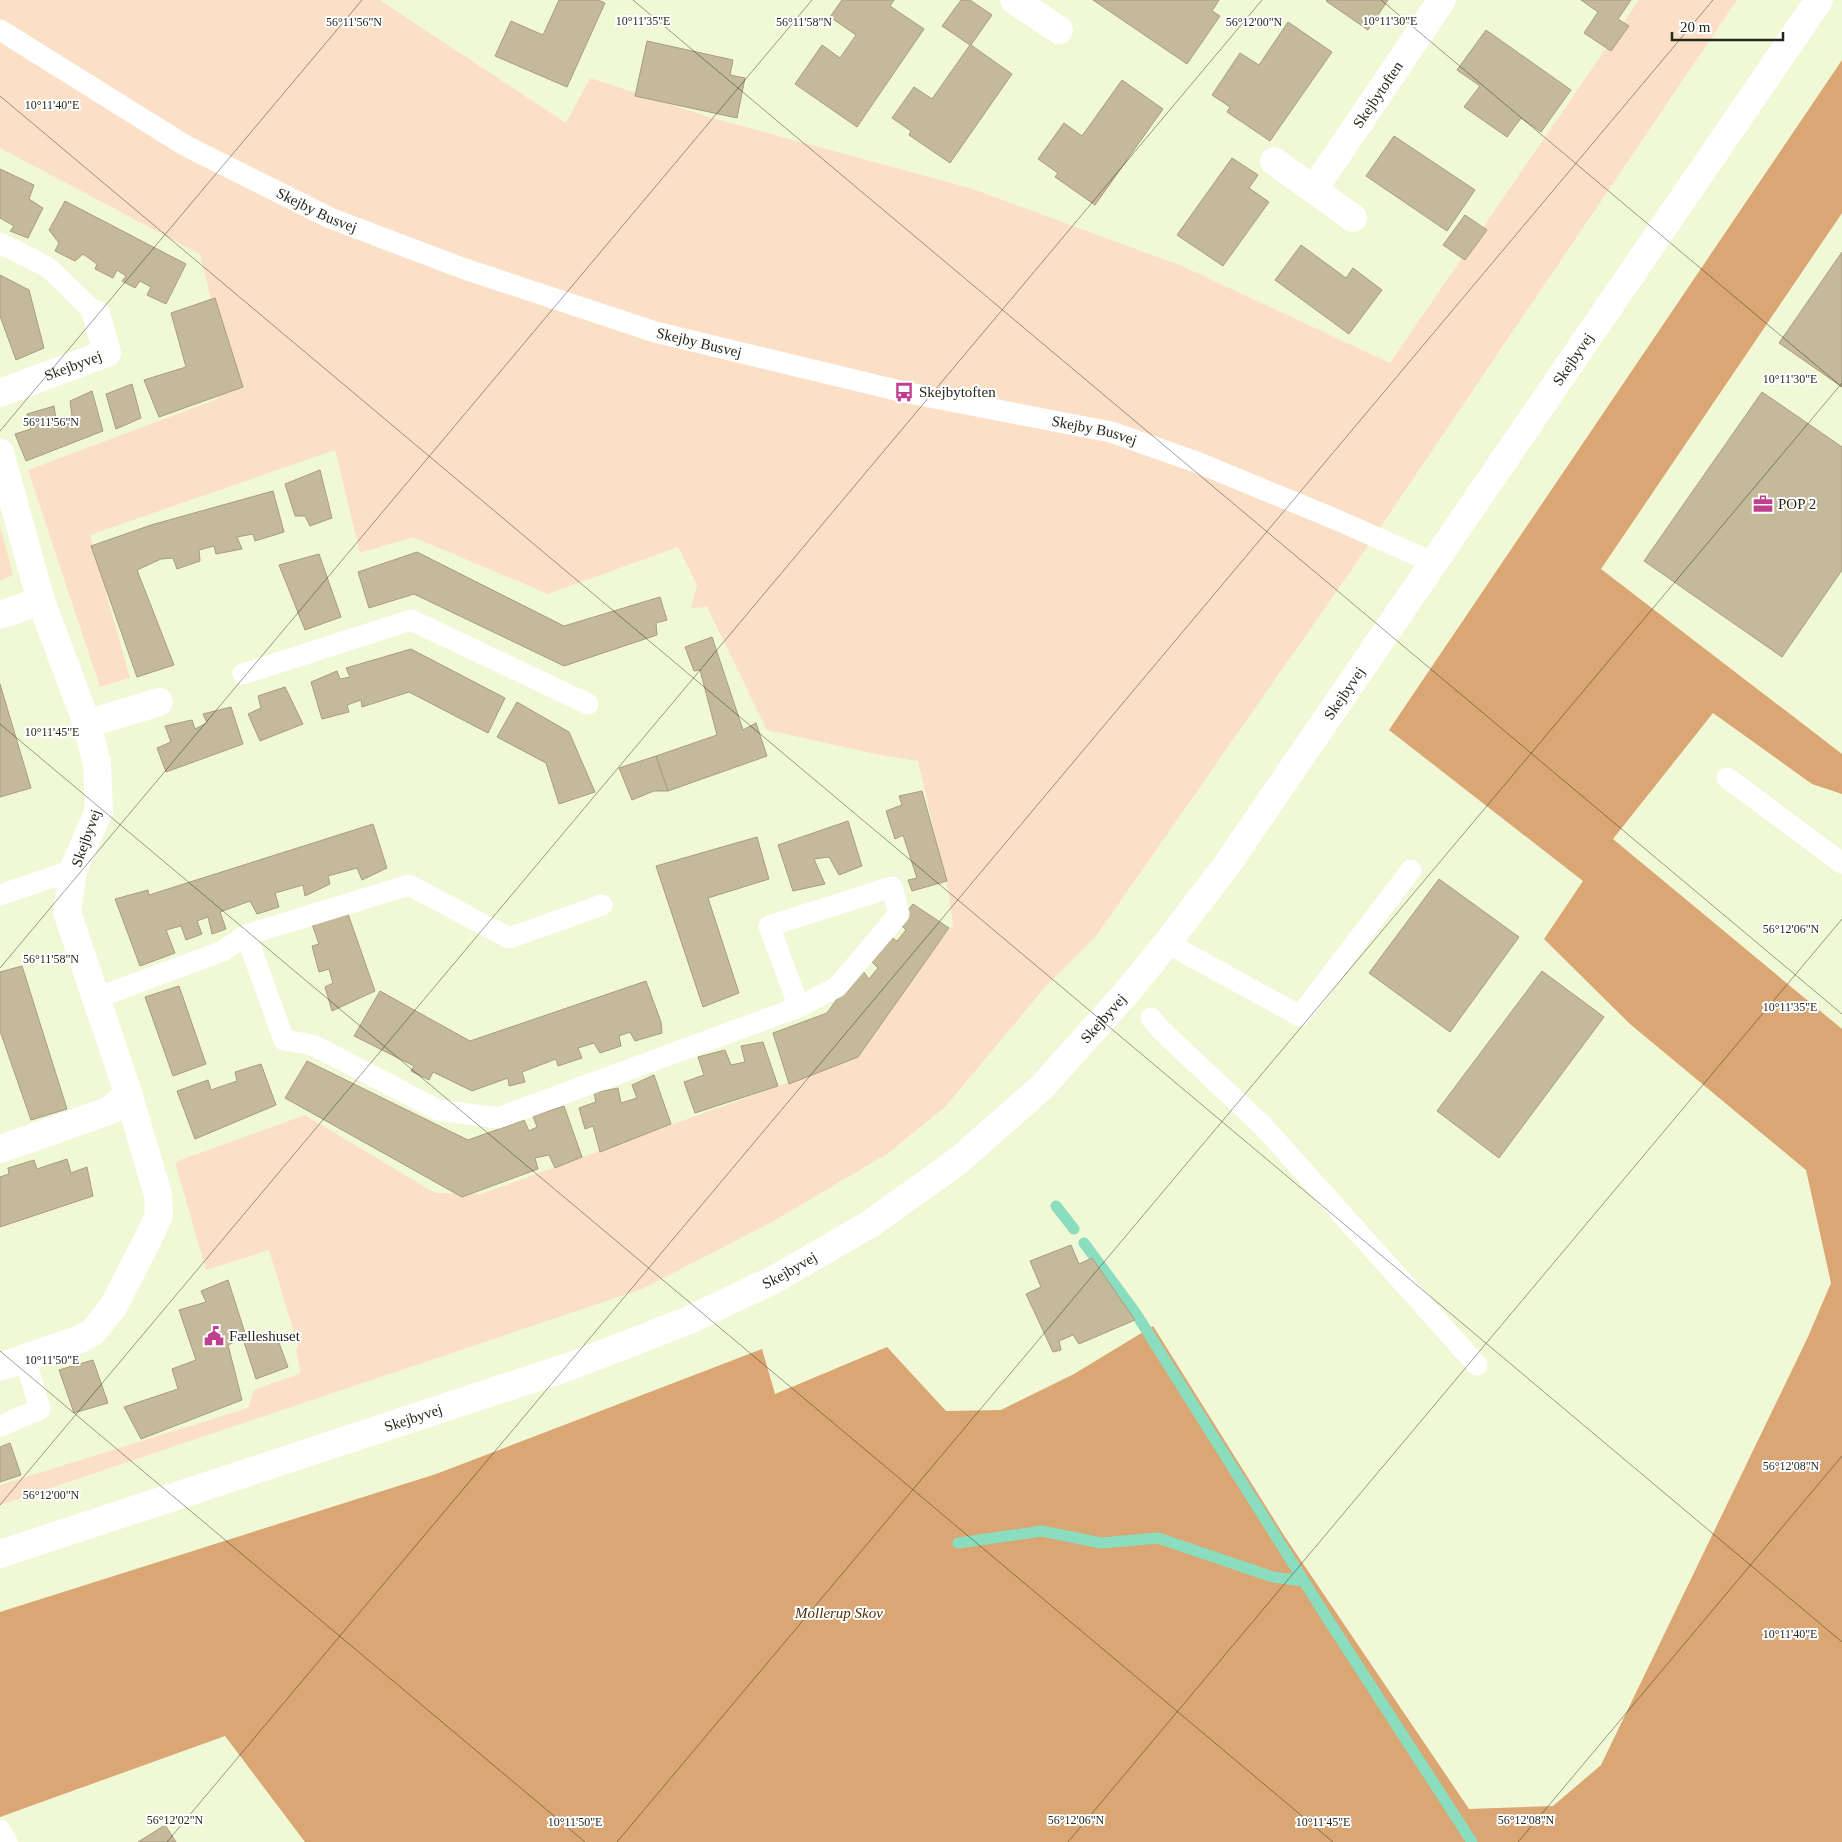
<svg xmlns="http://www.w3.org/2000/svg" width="1842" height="1842" font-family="'Times New Roman',serif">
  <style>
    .green { fill: #fbe0c7 }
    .forest { fill: #daa673 }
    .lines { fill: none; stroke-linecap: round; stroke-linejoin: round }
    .stream { stroke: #8bddc0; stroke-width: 11 }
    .building { fill: #c4b999; stroke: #a89d7e }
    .service { stroke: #fff; stroke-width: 21 }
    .minor { stroke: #fff; stroke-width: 28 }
    .tertiary { stroke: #fff; stroke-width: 28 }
    .ticks { fill: none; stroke: #26281c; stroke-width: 1; stroke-opacity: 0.45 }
    .labels { text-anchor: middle; stroke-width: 4; stroke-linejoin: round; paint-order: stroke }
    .street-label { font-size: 15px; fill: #26281c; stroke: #fff }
    .poi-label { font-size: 15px; fill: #26281c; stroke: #fff; text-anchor: start }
    .park-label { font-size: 15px; font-style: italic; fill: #502d03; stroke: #fff }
    .ticks-label { font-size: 12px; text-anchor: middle; fill: #26281c; stroke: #fff; stroke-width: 4; stroke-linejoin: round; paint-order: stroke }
  </style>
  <rect width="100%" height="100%" fill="#f1f8d6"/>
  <g class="green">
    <path d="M0 0H380L566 123 590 78 709 117 970 188 1182 266 1390 363 1639 0H1737L1350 572 1096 936 1046 986 945 1107 887 1154 770 1223 642 1289 0 1505V1485L248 1408 254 1390 301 1373 296 1350 298 1346 269 1250 206 1270 175 1162 305 1115 435 1193 481 1194 850 1060 953 925 949 895 918 761 880 755 767 730 707 607 691 608 697 585 678 547 548 594 413 537 360 553 335 450 90 535 130 678 100 687 28 470 217 399 229 374 200 254 0 148Z"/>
    <path d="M0 526 13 575 0 581Z"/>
  </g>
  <path class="forest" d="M1842 60V213L1601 569 1842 754V794L1812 784 1713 713 1613 839 1842 1029V1842H305L225 1736 0 1817V1612L436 1474 762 1349 775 1394 887 1347 946 1411 1001 1410 1074 1374 1153 1326 1285 1537 1469 1809 1553 1806 1601 1765 1807 1339 1831 1283 1806 1170 1630 1024 1544 939 1583 881 1389 730Z"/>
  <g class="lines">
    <g class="stream">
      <path d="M1056 1206 1074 1229"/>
      <path d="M1084 1243 1135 1312 1329 1621 1472 1842"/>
      <path d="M958 1543 1042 1531 1101 1543 1158 1538 1273 1577 1304 1581"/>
    </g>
  </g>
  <g class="building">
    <path d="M559 0H598L605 3 567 87 495 56 511 21 543 35Z"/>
    <path d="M842 0H894L890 6 924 29 857 127 795 84 822 45 840 58 856 35 830 17Z"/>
    <path d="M961 0H970L992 15 971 45 1012 74 950 163 909 135 911 131 892 118 914 87 932 99 970 45 942 26Z"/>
    <path d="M1093 0H1219L1212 11 1220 16 1187 64Z"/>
    <path d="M1327 0H1388L1368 30 1326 1Z"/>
    <path d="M1581 0H1631L1618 19 1629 26 1611 51 1584 33 1598 12Z"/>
    <path d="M1288 22 1332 52 1270 141 1227 112 1230 107 1212 95 1240 53 1259 65Z"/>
    <path d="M1486 30 1571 90 1541 132 1521 118 1507 137 1464 107 1480 86 1457 70Z"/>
    <path d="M647 41 733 60 730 75 745 78 737 118 635 96Z"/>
    <path d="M1122 80 1163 109 1095 205 1055 177 1058 173 1038 159 1064 123 1082 136Z"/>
    <path d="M1394 136 1475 190 1447 231 1366 176Z"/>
    <path d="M1232 158 1258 175 1249 188 1269 202 1223 266 1177 235Z"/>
    <path d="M0 169 34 185 29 199 43 208 28 238 10 231 14 226 0 218Z"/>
    <path d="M65 201 186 264 166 304 147 295 151 287 140 281 135 288 122 281 126 276 117 270 113 278 95 269 97 264 83 254 75 261 55 251 59 243 49 230Z"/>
    <path d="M1465 215 1487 230 1465 260 1443 245Z"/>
    <path d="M1301 245 1346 278 1353 268 1382 290 1349 334 1275 280Z"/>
    <path d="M1842 252V387L1779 343Z"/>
    <path d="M0 275 29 290 44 348 16 360 0 316Z"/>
    <path d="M215 298 243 387 159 417 144 380 186 367 171 313Z"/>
    <path d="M132 384 141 418 116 429 106 394Z"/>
    <path d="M92 391 103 431 26 461 15 434 31 429 27 414 54 406 56 419 72 416 70 401Z"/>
    <path d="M1762 392 1842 447V570L1782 657 1644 561Z"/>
    <path d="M320 470 332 518 310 526 305 516H295L285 484Z"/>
    <path d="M273 491 284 532 255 541 253 534 237 537 242 549 216 554 214 546 199 550 200 561 177 569 173 558 161 559 137 570 174 665 137 677 91 546 151 525Z"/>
    <path d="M417 552 564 626 660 597 667 620 656 623 657 635 564 666 414 594 369 608 358 572Z"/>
    <path d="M319 554 341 617 305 630 279 565Z"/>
    <path d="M712 637 743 730 756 723 767 756 668 791 656 756 717 735 700 670 694 671 685 647Z"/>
    <path d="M411 649 505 698 488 733 409 692 362 707 361 700 347 705 349 712 322 719 311 682 337 671 340 679 350 677 346 668Z"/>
    <path d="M0 684 31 788 0 797Z"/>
    <path d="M285 687 303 724 260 741 248 714 261 708 258 696Z"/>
    <path d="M517 702 569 732 595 792 559 804 546 763 497 737Z"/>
    <path d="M231 707 243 744 166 772 157 748 171 742 165 726 192 720 195 729 207 723 203 714Z"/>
    <path d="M656 756 668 791H654L632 800 619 768Z"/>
    <path d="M922 791 947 881 912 891 908 880 917 878 903 835 895 839 886 811 902 805 899 796Z"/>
    <path d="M848 821 862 866 839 875 829 857 814 859 825 884 793 891 778 845Z"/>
    <path d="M373 824 387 868 362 880 357 868 328 876 330 884 305 896 303 885 275 893 279 907 257 914 250 901 220 912 226 929 212 934 208 917 197 921 202 934 186 940 181 926 166 930 175 953 140 966 115 899 148 890 149 895Z"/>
    <path d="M757 837 769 879 708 898 739 993 703 1007 656 866Z"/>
    <path d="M1439 879 1519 937 1450 1032 1369 973Z"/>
    <path d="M913 904 949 928 858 1057 789 1084 773 1033 827 1013 860 967 869 979 878 968 868 958 886 934 897 941 906 930 898 922Z"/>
    <path d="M348 914 375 991 332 1011 325 987 333 983 329 969 319 972 312 946 319 944 312 924Z"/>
    <path d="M22 966 67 1109 31 1120 0 1031V972Z"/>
    <path d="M1542 971 1604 1017 1499 1158 1437 1111Z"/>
    <path d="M646 981 661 1022 662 1033 635 1041 630 1032 619 1036 621 1046 600 1053 594 1043 578 1048 582 1058 558 1066 556 1059 522 1072 525 1082 509 1086 508 1078 472 1091 433 1072 429 1080 411 1071 414 1066 354 1036 380 991 470 1041Z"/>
    <path d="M179 986 206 1064 173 1076 145 997Z"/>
    <path d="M763 1042 778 1086 695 1113 684 1082 704 1075 698 1057 725 1050 731 1065 745 1062 741 1046Z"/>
    <path d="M307 1061 468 1140 524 1120 529 1131 537 1127 533 1116 564 1106 582 1157 555 1168 549 1155 535 1158 538 1169 462 1197 285 1098Z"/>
    <path d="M261 1064 276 1105 195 1139 177 1091 208 1080 211 1090 237 1081 235 1072Z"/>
    <path d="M654 1075 671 1124 600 1152 593 1126 585 1129 579 1108 596 1102 594 1093 618 1088 621 1103 637 1098 632 1085Z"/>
    <path d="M67 1159 71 1173 87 1167 93 1196 0 1227V1177L9 1174 8 1168 34 1160 37 1169Z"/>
    <path d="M1071 1245 1079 1264 1092 1258 1135 1320 1079 1344 1073 1335 1059 1341 1061 1350 1053 1352 1026 1294 1041 1287 1030 1261Z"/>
    <path d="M228 1280 246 1336 228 1345 242 1400 141 1439 124 1407 178 1389 172 1369 196 1360 179 1310 206 1302 201 1291Z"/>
    <path d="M275 1332 288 1367 256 1379 244 1342Z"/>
    <path d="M93 1360 108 1403 74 1413 59 1370Z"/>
    <path d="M10 1443 21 1475 0 1482V1447Z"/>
    <path d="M165 1825 176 1842H138Z"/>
  </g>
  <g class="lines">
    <g class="service">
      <path id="s1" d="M0 30 186 146 330 218 462 268 655 332 904 392 1111 432 1199 463 1335 519 1434 563"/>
      <path d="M0 243 49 268 96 314"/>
      <path d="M243 674 411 620 588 704"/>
      <path d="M1727 778 1842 863"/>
      <path d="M0 895 73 870"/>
      <path d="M602 905 509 938 409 885 246 935 284 1040 313 1045 438 1110 498 1118 799 1007 837 987 899 914 892 887 769 926 799 1007"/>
      <path d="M1167 943 1300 1016 1411 870"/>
      <path d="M96 998 223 951 246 935"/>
      <path d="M1151 1018 1160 1029 1263 1126 1477 1365"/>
      <path d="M0 1426 40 1409 25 1358"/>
      <path d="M0 1830 7 1842"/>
    </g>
    <g class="minor">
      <path d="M1014 0 1059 30"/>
      <path d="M1274 161 1353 218"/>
      <path id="s2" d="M1314 189 1442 0"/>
      <path id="s3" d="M0 393 107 353 96 314"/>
      <path d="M0 453 41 601 87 724 97 764 99 811 73 870 67 912 128 1093 158 1195 159 1215 148 1239 113 1307 93 1332 80 1339 0 1367"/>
      <path d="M0 615 41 601"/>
      <path d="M87 724 159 702"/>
      <path d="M0 1149 111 1110 128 1093"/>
    </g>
    <path class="tertiary" id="s4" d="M0 1554 571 1366 687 1321 775 1279 870 1224 958 1161 1042 1087 1128 991 1167 943 1226 866 1819 0"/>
  </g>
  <path class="ticks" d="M633 0 1842 1014M1381 0 1842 387M0 96 1842 1642M0 431 362 0M0 724 1333 1842M0 968 812 0M0 1351 585 1842M0 1505 1262 0M167 1842 1713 0M617 1842 1842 383M1068 1842 1842 919M1518 1842 1842 1456"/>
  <defs>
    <symbol id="bus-bare" viewBox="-9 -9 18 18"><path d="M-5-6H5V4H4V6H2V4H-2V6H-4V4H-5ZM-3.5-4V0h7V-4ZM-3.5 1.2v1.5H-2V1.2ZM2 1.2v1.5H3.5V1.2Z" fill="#bf408e" stroke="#fff" stroke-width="2.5" paint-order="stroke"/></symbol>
    <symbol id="office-bare" viewBox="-9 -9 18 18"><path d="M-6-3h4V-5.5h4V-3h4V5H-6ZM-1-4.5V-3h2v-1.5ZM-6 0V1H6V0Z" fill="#bf408e" stroke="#fff" stroke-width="2.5" paint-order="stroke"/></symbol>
    <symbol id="civic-bare" viewBox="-9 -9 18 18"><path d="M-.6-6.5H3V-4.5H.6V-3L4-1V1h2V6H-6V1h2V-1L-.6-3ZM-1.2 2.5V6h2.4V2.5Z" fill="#bf408e" stroke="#fff" stroke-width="2.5" paint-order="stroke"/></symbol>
  </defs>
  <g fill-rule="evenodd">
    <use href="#bus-bare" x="890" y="378" width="28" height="28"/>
    <use href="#office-bare" x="1749" y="490" width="28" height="28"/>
    <use href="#civic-bare" x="200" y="1322" width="28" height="28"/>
  </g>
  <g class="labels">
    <g class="street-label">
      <text dy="5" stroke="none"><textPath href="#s2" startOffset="114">Skejbytoften</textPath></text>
      <text dy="5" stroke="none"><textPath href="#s1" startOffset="365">Skejby Busvej</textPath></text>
      <text dy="5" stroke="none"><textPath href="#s1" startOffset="770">Skejby Busvej</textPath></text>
      <text dy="5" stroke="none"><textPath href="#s4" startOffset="2055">Skejbyvej</textPath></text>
      <text dy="5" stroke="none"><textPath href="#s3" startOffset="78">Skejbyvej</textPath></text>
      <text dy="5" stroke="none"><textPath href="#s1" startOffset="1175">Skejby Busvej</textPath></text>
      <text dy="5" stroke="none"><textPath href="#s4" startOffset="1650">Skejbyvej</textPath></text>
      <text transform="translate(86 838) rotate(-70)" y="5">Skejbyvej</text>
      <text dy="5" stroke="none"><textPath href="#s4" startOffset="1245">Skejbyvej</textPath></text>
      <text dy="5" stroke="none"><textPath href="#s4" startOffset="840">Skejbyvej</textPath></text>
      <text dy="5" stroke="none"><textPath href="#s4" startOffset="435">Skejbyvej</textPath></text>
    </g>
    <g class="poi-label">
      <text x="919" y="397">Skejbytoften</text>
      <text x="1778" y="509">POP 2</text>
      <text x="229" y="1341">Fælleshuset</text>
    </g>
    <g class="park-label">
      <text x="839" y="1618">Mollerup Skov</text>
    </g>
  </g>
  <g class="ticks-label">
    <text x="643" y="25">10°11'35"E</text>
    <text x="1390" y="25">10°11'30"E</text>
    <text x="354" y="26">56°11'56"N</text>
    <text x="804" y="26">56°11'58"N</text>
    <text x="1254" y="26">56°12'00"N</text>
    <text x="52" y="109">10°11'40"E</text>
    <text x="1790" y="383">10°11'30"E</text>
    <text x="51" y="426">56°11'56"N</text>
    <text x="52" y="736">10°11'45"E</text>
    <text x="1791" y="933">56°12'06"N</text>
    <text x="51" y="963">56°11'58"N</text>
    <text x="1790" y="1011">10°11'35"E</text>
    <text x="52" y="1364">10°11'50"E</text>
    <text x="1791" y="1470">56°12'08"N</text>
    <text x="51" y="1499">56°12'00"N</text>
    <text x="1790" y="1638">10°11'40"E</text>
    <text x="175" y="1824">56°12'02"N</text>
    <text x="1076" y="1824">56°12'06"N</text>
    <text x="1526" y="1824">56°12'08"N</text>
    <text x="575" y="1826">10°11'50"E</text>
    <text x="1323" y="1826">10°11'45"E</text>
  </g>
  <path d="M1672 32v8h111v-8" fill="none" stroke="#26281c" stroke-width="2.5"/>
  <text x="1680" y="32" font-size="15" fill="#26281c" stroke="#ffffff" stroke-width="4" paint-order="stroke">20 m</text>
</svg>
